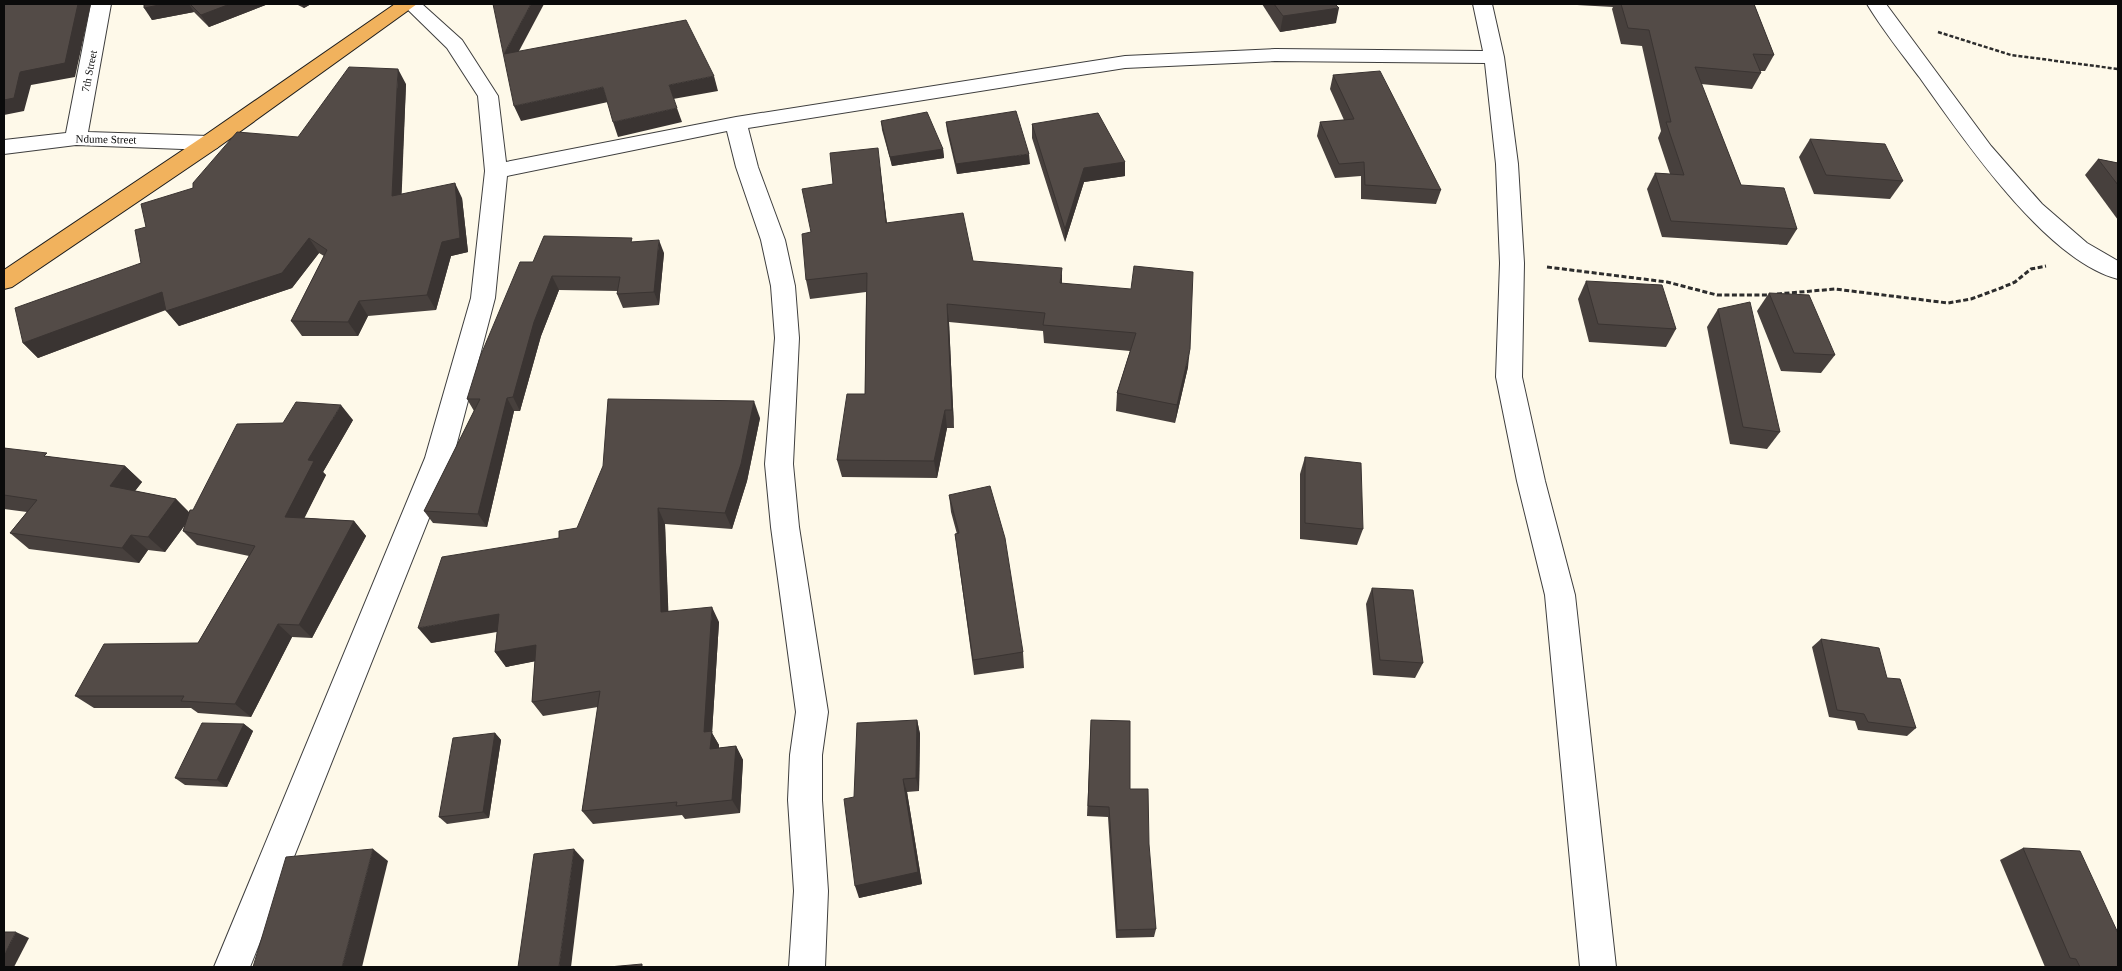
<svg xmlns="http://www.w3.org/2000/svg" width="2122" height="971" font-family="Georgia,serif">
  <style>
    .lines { fill: none; stroke-linecap: round; stroke-linejoin: round }
    .minor-casing { stroke: #3e3e3e; stroke-width: 2 }
    .trunk-casing { stroke: #1c1c1c; stroke-width: 2 }
    .path-far1 { stroke: #2d2d2d; stroke-width: 2.5; stroke-dasharray: 4 2; stroke-linecap: butt }
    .path { stroke: #2d2d2d; stroke-width: 3; stroke-dasharray: 5 2.5; stroke-linecap: butt }
    .minor { fill: #fff; fill-rule: evenodd }
    .trunk { fill: #f1b25d; fill-rule: evenodd }
    .wall { fill: #47403d }
    .shaded-wall { fill: #3a3432 }
    .building { fill: #534b47; stroke: #3a3432 }
    .labels { text-anchor: middle; stroke-width: 5; stroke-linejoin: round; paint-order: stroke }
    .far-street-label { font-size: 11px; fill: #0b0b0b; stroke: #fff }
  </style>
  <rect width="100%" height="100%" fill="#fef9e9"/>
  <g class="lines">
    <defs>
      <g id="minor">
        <path d="M91 4H111L88 132 209 136 217 138 220 143 217 148 209 150 76 145 4 154V140L66 133Z"/>
        <path d="M402 4H422L462 40 498 96 506 162 736 117 1125 56 1275 49 1483 51 1473 4H1492L1504 57 1518 164 1524 263 1522 377 1545 481 1575 595 1616 967H1580L1545 595 1517 481 1496 377 1500 263 1496 164 1485 63 1275 61 1125 68 748 128 758 167 785 240 795 286 799 338 793 464 799 527 828 712 822 755V800L828 891 825 967H789L794 891 788 800 790 755 796 712 771 527 765 464 775 338 771 286 761 240 736 167 727 131 507 176 495 298 453 458 250 967H214L425 458 471 298 485 171 478 96 447 48Z"/>
        <path d="M1867 4H1886L1991 146 2042 204 2087 243 2118 261V279C2046 261 1962 137 1920 78 1902 54 1882 29 1867 4Z"/>
      </g>
      <path id="trunk" d="M395 4H417L217 148 12 287 4 289V270L201 138Z"/>
    </defs>
    <use href="#minor" class="minor-casing"/>
    <use href="#trunk" class="trunk-casing"/>
    <path class="path-far1" d="M1938 32 2011 55 2118 69"/>
    <g class="path">
      <path d="M1547 267 1667 282 1717 295H1771"/>
      <path d="M1777 294 1835 289 1948 303 1971 299 2001 288 2015 282 2031 269 2046 266"/>
    </g>
    <use href="#minor" class="minor"/>
    <use href="#trunk" class="trunk"/>
  </g>
  <g class="wall">
    <path d="M144 4H268L209 27 194 12 152 20Z"/>
    <path d="M296 4H311L304 8Z"/>
    <path d="M1262 4H1335L1336 23 1280 32Z"/>
    <path d="M1577 4H1754L1774 55 1765 71H1760L1761 73 1752 89 1701 84 1741 185 1797 229 1787 245 1662 237 1647 189 1655 173 1670 174 1658 138 1661 131 1642 46 1621 44 1612 9 1613 7 1577 5Z"/>
    <path d="M1333 75 1441 190 1436 204 1361 199V176L1335 178 1317 136 1320 122 1344 120 1330 89Z"/>
    <path d="M406 84 401 194 462 198 468 252 451 256 436 310 368 316 358 336H302L291 321 324 256 319 253 292 288 179 326 166 310 38 358 23 343 141 263 146 227 193 188 298 137Z"/>
    <path d="M881 121 943 149 944 158 892 166 882 130Z"/>
    <path d="M946 122 1030 164 957 174 947 131Z"/>
    <path d="M1032 124 1125 162V176L1084 182 1065 242 1032 138Z"/>
    <path d="M1810 139 1903 181 1890 199 1814 194 1799 157Z"/>
    <path d="M2098 159 2118 163V220L2085 175Z"/>
    <path d="M880 167 887 223 973 261 1062 284 1188 367 1175 423 1116 411 1117 393 1130 351 1044 343 1043 331 949 322 954 428H947L937 478 842 477 837 460 865 394 866 292 810 299 806 280 811 232 833 184Z"/>
    <path d="M633 242 664 253 659 305 623 308 617 294 618 291 559 290 541 336 520 411H514L487 527 433 523 424 511 474 411 467 399 533 262Z"/>
    <path d="M1586 281 1676 329 1666 347 1589 342 1578 299Z"/>
    <path d="M1769 293 1835 355 1821 373 1781 371 1757 311Z"/>
    <path d="M1718 309 1780 432 1767 449 1730 444 1707 327Z"/>
    <path d="M760 418 747 481 732 529 665 524 668 611 719 622 712 733 719 745V748L736 746 743 760 740 813 685 819 682 815 593 824 582 811 598 707 543 716 532 702 535 661 506 667 495 652 497 632 431 643 559 538 577 528Z"/>
    <path d="M353 420 323 472 326 475 304 518 354 521 366 536 312 638 292 637 251 717 198 713 191 708H94L75 696 198 643 249 556 197 545 183 531 185 525 165 552 148 550 139 563 29 549 10 533 27 512 4 509V448L51 457 125 466 142 482 135 491 176 499 189 513 193 510 283 423Z"/>
    <path d="M1305 457 1363 529 1357 545 1300 539V474Z"/>
    <path d="M949 495 1023 652 1024 668 974 675 955 534H957L951 512Z"/>
    <path d="M1372 588 1423 663 1415 678 1373 675 1366 604Z"/>
    <path d="M1821 639 1887 678 1916 728 1907 736 1858 730 1855 721 1829 717 1812 647Z"/>
    <path d="M917 720 920 734 919 791 907 792 922 884 859 898 854 797Z"/>
    <path d="M1091 720 1130 789 1156 929 1154 937 1116 938 1108 817 1087 816Z"/>
    <path d="M244 724 253 731 227 787 185 785 175 778Z"/>
    <path d="M495 733 501 740 489 818 447 824 439 817Z"/>
    <path d="M2023 848 2118 967H2045L2000 860Z"/>
  </g>
  <g class="shaded-wall">
    <path d="M78 4H91L75 77 31 85 24 111 4 115V100L20 72Z"/>
    <path d="M164 4H189L194 12 152 20 144 8Z"/>
    <path d="M230 4H268L209 27 201 15Z"/>
    <path d="M301 4H311L304 8Z"/>
    <path d="M531 4H544L510 68 504 54Z"/>
    <path d="M1339 8 1336 23 1280 32 1283 16Z"/>
    <path d="M398 69 406 84 401 211 392 196Z"/>
    <path d="M714 76 718 91 673 99 669 85Z"/>
    <path d="M603 87 608 102 521 121 514 106Z"/>
    <path d="M677 108 682 122 618 137 613 122Z"/>
    <path d="M878 148 880 167 889 242 886 223Z"/>
    <path d="M943 149 944 158 892 166 890 157Z"/>
    <path d="M1029 154 1030 164 957 174 956 164Z"/>
    <path d="M1125 162V176L1084 182 1065 242V229L1084 168Z"/>
    <path d="M455 183 462 198 468 252 451 256 436 310 427 295Z"/>
    <path d="M309 238 319 253 292 288 179 326 166 311Z"/>
    <path d="M659 240 664 253 659 305 654 292Z"/>
    <path d="M1062 268V287L1060 283Z"/>
    <path d="M552 276 559 290 541 336 520 411 513 397 534 322Z"/>
    <path d="M162 292 175 306 38 358 23 343Z"/>
    <path d="M359 301 368 316 358 336 348 322Z"/>
    <path d="M947 304 949 322 954 428 952 410Z"/>
    <path d="M1190 349 1188 367 1175 423 1177 405Z"/>
    <path d="M507 398 514 411 487 527 478 514Z"/>
    <path d="M754 401 760 418 747 481 732 529 725 513Z"/>
    <path d="M341 405 353 420 323 472 326 475 298 531 285 517 308 460Z"/>
    <path d="M945 410 947 428 937 478 934 461Z"/>
    <path d="M125 466 142 482 127 501 110 486Z"/>
    <path d="M176 499 192 515 165 552 148 537Z"/>
    <path d="M658 508 665 524 669 627 661 612Z"/>
    <path d="M354 521 366 536 312 638 299 625Z"/>
    <path d="M131 535 148 550 139 563 122 548Z"/>
    <path d="M712 607 719 622 712 733 719 745 718 763 710 749 704 732Z"/>
    <path d="M499 614 510 629 431 643 418 628Z"/>
    <path d="M278 624 292 637 251 717 235 704Z"/>
    <path d="M536 645 547 659 506 667 495 652Z"/>
    <path d="M917 720 920 734 919 791 916 778Z"/>
    <path d="M244 724 253 731 227 787 217 780Z"/>
    <path d="M495 733 501 740 489 818 483 812Z"/>
    <path d="M736 746 743 760 740 813 732 800Z"/>
    <path d="M903 779 907 792 922 884 859 898 855 886Z"/>
    <path d="M373 849 388 861 362 967H342Z"/>
    <path d="M574 849 584 860 571 967H559Z"/>
    <path d="M16 932 29 938 14 967H4V955Z"/>
  </g>
  <g class="building">
    <path d="M4 4H78L65 63 20 72 14 98 4 100Z"/>
    <path d="M144 4H164L144 8Z"/>
    <path d="M190 4H230L201 15Z"/>
    <path d="M493 4H531L504 54 686 20 714 76 669 85 677 108 613 122 603 87 514 106Z"/>
    <path d="M1274 4H1335L1339 8 1283 16Z"/>
    <path d="M1621 4H1754L1774 55 1753 54 1761 73 1695 67 1741 185 1784 188 1797 229 1671 221 1655 173 1684 175 1666 122H1671L1649 30 1628 28Z"/>
    <path d="M349 67 398 69 392 196 455 183 460 238 442 242 427 295 359 301 348 322 291 321 327 250 309 238 282 273 166 311 162 292 23 343 15 308 141 263 135 230 146 227 141 204 193 188V183L237 132 298 137Z"/>
    <path d="M1380 71 1441 190 1365 185 1364 162 1339 164 1320 122 1354 119 1333 75Z"/>
    <path d="M1016 111 1029 154 956 164 946 122Z"/>
    <path d="M927 112 943 149 890 157 881 121Z"/>
    <path d="M1098 113 1125 162 1084 168 1065 229 1032 124Z"/>
    <path d="M1810 139 1885 144 1903 181 1826 175Z"/>
    <path d="M878 148 886 223 963 213 973 261 1062 268 1060 283 1131 289 1134 266 1193 272 1190 349 1177 405 1117 393 1136 333 1043 325 1045 313 947 304 952 410H945L934 461 837 460 847 394H865L867 273 806 280 802 234 811 232 802 189 833 184 830 153Z"/>
    <path d="M2098 159 2118 163V185Z"/>
    <path d="M544 236 632 238 631 242 659 240 654 292 617 294 620 277 552 276 534 322 513 397 507 398 478 514 424 511 480 399H467L480 357 520 262H533Z"/>
    <path d="M1586 281 1662 285 1676 329 1598 324Z"/>
    <path d="M1769 293 1809 295 1835 355 1794 353Z"/>
    <path d="M1750 302 1780 432 1743 427 1718 309Z"/>
    <path d="M608 399 754 401 741 464 725 513 658 508 661 612 712 607 704 732 712 731 710 749 736 746 732 800 676 806 677 802 582 811 600 691 532 702 536 645 495 652 499 614 418 628 442 557 559 538V531L577 528 603 466Z"/>
    <path d="M296 402 341 405 308 460 314 461 285 517 354 521 299 625 278 624 235 704 181 701 184 696H75L104 644 198 643 255 546 183 531 190 510H193L237 424 283 423Z"/>
    <path d="M4 448 47 453 44 456 125 466 110 486 176 499 148 537 131 535 122 548 10 533 37 500 4 495Z"/>
    <path d="M1305 457 1361 463 1363 529 1305 523Z"/>
    <path d="M990 486 1005 538 1023 652 973 660 955 534 959 533 949 495Z"/>
    <path d="M1372 588 1413 590 1423 663 1380 660Z"/>
    <path d="M1821 639 1879 648 1887 678 1900 679 1916 728 1868 722 1864 714 1837 710Z"/>
    <path d="M917 720 916 778 903 779 918 872 855 886 844 799 854 797 857 723Z"/>
    <path d="M1091 720 1130 721V789H1148L1149 844 1156 929 1117 930 1109 807 1088 806Z"/>
    <path d="M202 723 244 724 217 780 175 778Z"/>
    <path d="M495 733 483 812 439 817 453 738Z"/>
    <path d="M2023 848 2080 851 2118 933V967H2080L2076 959 2070 958Z"/>
    <path d="M373 849 342 967H253L286 857Z"/>
    <path d="M574 849 559 967H518L534 854Z"/>
    <path d="M4 932H16L4 955Z"/>
    <path d="M642 964V967H609Z"/>
  </g>
  <g class="labels">
    <g class="far-street-label">
      <text transform="translate(89 71) rotate(-79)" y="4">7th Street</text>
      <text transform="translate(106 139) rotate(1)" y="4">Ndume Street</text>
    </g>
  </g>
  <rect width="2122" height="971" fill="none" stroke="#0b0b0b" stroke-width="10"/>
</svg>
